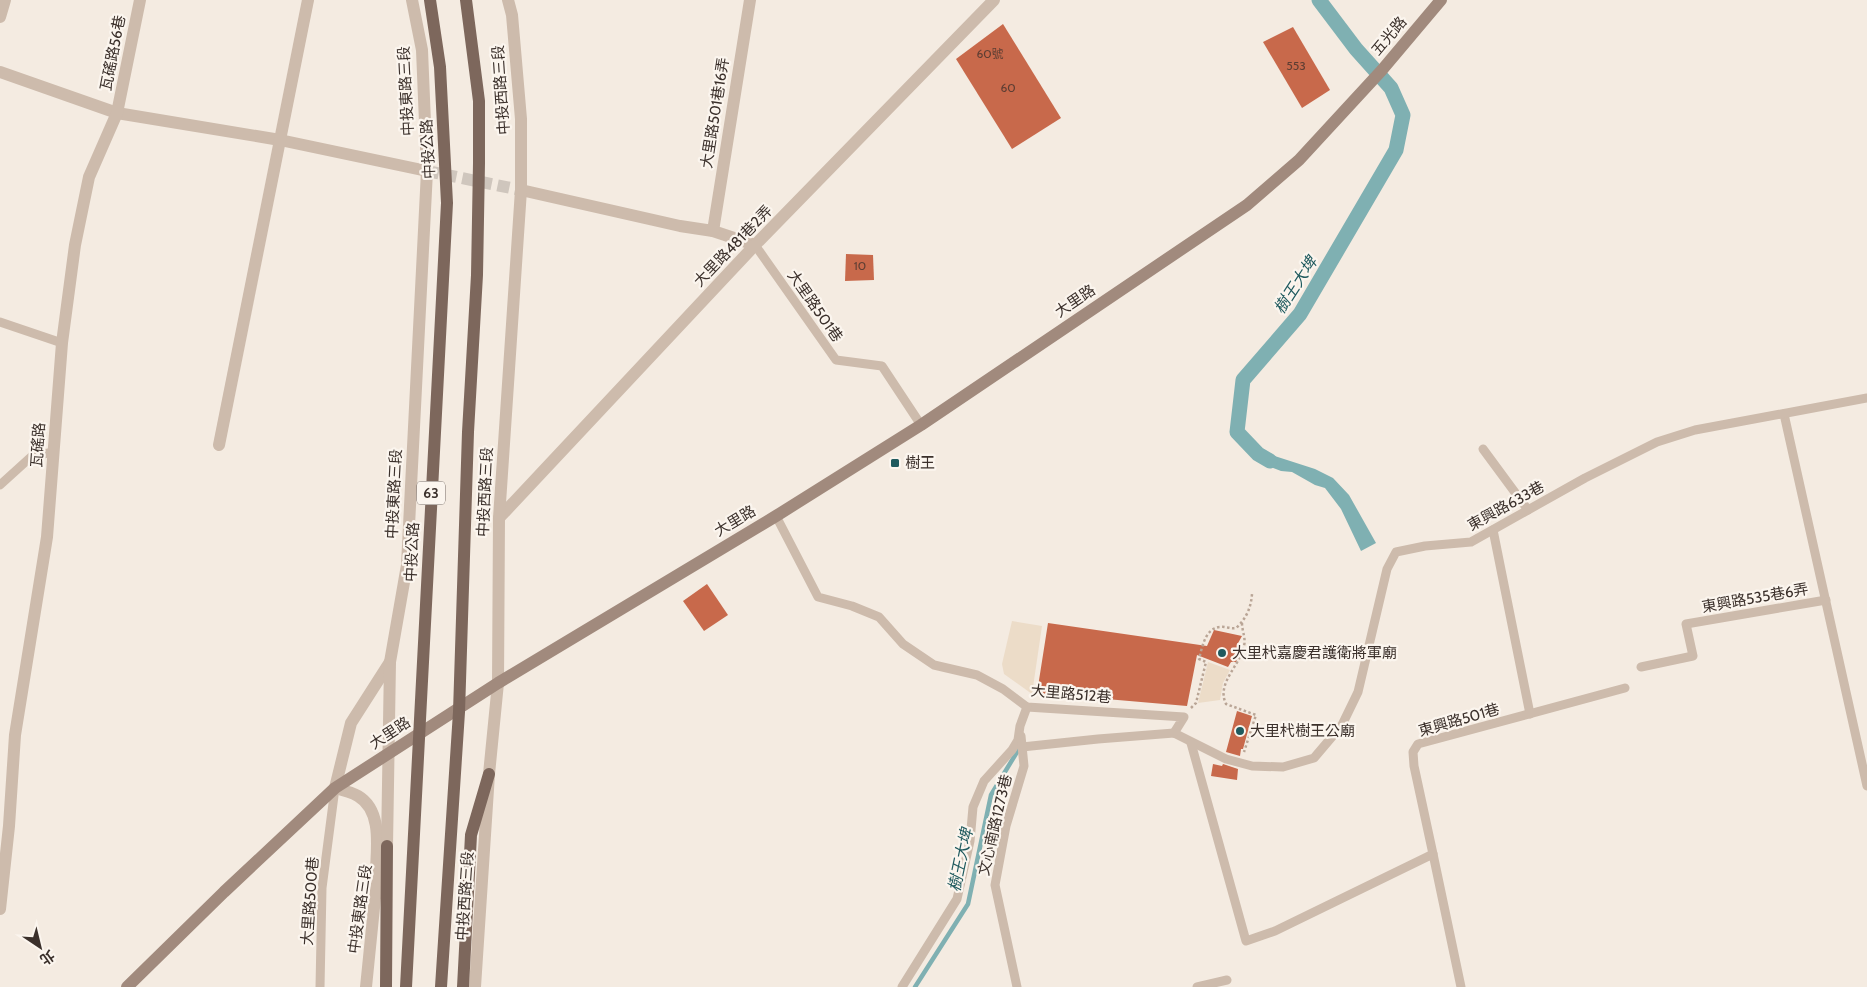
<svg xmlns="http://www.w3.org/2000/svg" width="1867" height="987" font-family="Cabin,'Noto Sans TC',sans-serif">
  <style>
    .plaza { fill: #ecdcc8 }
    .water { fill: #7fb0b2 }
    .lines { fill: none; stroke-linecap: round; stroke-linejoin: round }
    .stream { stroke: #7fb0b2; stroke-width: 4.5 }
    .canal { stroke: #7fb0b2; stroke-width: 15 }
    .building { fill: #c8694b }
    .street-tunnel { stroke: #cfc6bd; stroke-width: 12; stroke-dasharray: 12 6; stroke-linecap: butt }
    .path { stroke: #b9a596; stroke-width: 2.5; stroke-dasharray: 2.5 2.5; stroke-linecap: butt }
    .lane { stroke: #cdbbac; stroke-width: 9 }
    .street { stroke: #cdbbac; stroke-width: 12 }
    .secondary { stroke: #a18a7d; stroke-width: 12 }
    .primary { stroke: #7d675c; stroke-width: 12 }
    .poi-dot { fill: #1f5a5e; stroke: #fbf5ee; stroke-width: 2 }
    .labels { text-anchor: middle; stroke-width: 4.5; stroke-linejoin: round; paint-order: stroke }
    .number-label { font-size: 12px; fill: #5e3e33 }
    .shield { fill: #fbf5ee; stroke: #756b66; stroke-width: 1 }
    .shield-label { font-size: 14px; font-weight: bold; fill: #3b302b }
    .street-label { font-size: 15px; fill: #3b302b; stroke: #fbf5ee }
    .poi-label { font-size: 15px; fill: #3b302b; stroke: #fbf5ee; text-anchor: start }
    .water-label { font-size: 16px; font-style: italic; fill: #1f5a5e; stroke: #fbf5ee }
  </style>
  <rect width="100%" height="100%" fill="#f4ebe1"/>
  <g class="plaza">
    <path d="M1012 621 1042 626 1032 694 1004 674 1002 664Z"/>
    <path d="M1208 662 1230 670 1223 683 1220 700 1198 703Z"/>
  </g>
  <path class="water" d="M1253 449 1315 469 1333 478 1349 495 1376 543 1361 551 1341 509 1325 488 1315 485 1292 472 1281 471 1258 462 1255 460Z"/>
  <g class="lines">
    <path class="stream" d="M915 987 968 904 991 795 1020 747"/>
    <path class="canal" d="M1270 461 1258 454 1237 432 1243 380 1300 314 1396 150 1403 115 1391 88 1356 49 1319 0"/>
  </g>
  <g class="building">
    <path d="M1003 24 1061 118 1012 149 956 59Z"/>
    <path d="M1293 27 1330 90 1302 108 1263 42Z"/>
    <path d="M846 254 873 255 874 280 845 281Z"/>
    <path d="M707 584 728 615 704 631 683 601Z"/>
    <path d="M1048 623 1207 646 1214 630 1242 636 1237 645 1242 648 1236 662H1231L1228 667 1197 655 1187 706 1037 693Z"/>
    <path d="M1237 711 1252 716 1243 749H1241L1240 756 1226 752Z"/>
    <path d="M1213 764 1222 766 1223 764 1238 769 1237 780 1211 776Z"/>
  </g>
  <g class="lines">
    <path class="street-tunnel" d="M427 171 521 190"/>
    <g class="path">
      <path d="M1242 623C1242 631 1246 638 1244 646 1240 666 1216 683 1226 704L1256 715 1244 752"/>
      <path d="M1191 708 1196 703 1206 662 1199 659C1202 648 1205 628 1220 627 1225 626 1230 629 1236 628 1246 619 1251 608 1252 594"/>
    </g>
    <g class="lane">
      <path d="M755 245 836 360 882 366 921 425"/>
      <path d="M0 322 62 343"/>
      <path d="M1784 414 1867 786"/>
      <path d="M1483 449 1528 510"/>
      <path d="M0 485 32 456 54 452"/>
      <path d="M776 516 818 597 852 606 879 617 903 644 934 665 977 675 1003 689 1027 707 1184 717 1174 733"/>
      <path d="M1493 530 1530 714"/>
      <path d="M1641 667 1693 656 1686 624 1826 600"/>
      <path d="M1174 733 1226 759 1252 766 1283 767 1314 758 1342 725 1358 692 1387 569 1396 552 1425 546 1471 542 1585 478 1657 442 1695 430 1867 398"/>
      <path d="M1191 743 1246 941 1275 931 1433 854 1461 987"/>
      <path d="M1022 747 1098 739 1174 733"/>
      <path d="M1433 854 1414 766 1413 752 1418 744 1625 688"/>
      <path d="M320 987 322 888 335 788"/>
      <path d="M902 987 957 899 970 841 973 807 984 781 1012 750 1018 740 1020 726 1027 707"/>
      <path d="M1017 987 995 885 1006 826 1024 766 1021 736"/>
      <path d="M1197 987 1227 980"/>
    </g>
    <g class="street">
      <path d="M0 17 5 0"/>
      <path d="M0 72 117 113 280 140 427 171"/>
      <path d="M521 190 680 226 713 231 755 245"/>
      <path d="M713 231 750 0"/>
      <path d="M219 445 308 0"/>
      <path d="M499 518 755 245 994 0"/>
      <path d="M376 869C377 846 382 810 358 796 351 792 343 790 335 788L351 723 390 662"/>
      <path d="M0 909 9 826 15 735 47 537 62 343 75 245 89 177 117 113 140 0"/>
      <path d="M366 987 376 888 387 846 390 662 407 565 427 171 422 50 412 0"/>
      <path d="M475 987 489 774 498 683 499 518 521 190V119L512 15 508 0"/>
    </g>
    <path class="secondary" d="M127 987 224 892 335 788 498 683 776 516 921 425 1247 205 1299 160 1382 70 1441 0"/>
    <g class="primary">
      <path d="M386 987 387 846"/>
      <path d="M406 987 447 203 440 67 430 0"/>
      <path d="M441 987 459 712 468 432 477 275 479 163V101L466 0"/>
      <path d="M463 987 471 835 489 774"/>
    </g>
  </g>
  <g class="poi-dot">
    <rect x="890" y="458" width="10" height="10" rx="2.5"/>
    <circle cx="1222" cy="653" r="5"/>
    <circle cx="1240" cy="731" r="5"/>
  </g>
  <g class="labels">
    <g class="number-label">
      <text x="990" y="58">60號</text>
      <text x="1296" y="70">553</text>
      <text x="1008" y="92">60</text>
      <text x="860" y="270">10</text>
    </g>
    <rect class="shield" x="417" y="481.5" width="28" height="23" rx="4"/>
    <g class="shield-label">
      <text x="431" y="498">63</text>
    </g>
    <g class="street-label">
      <text transform="translate(1389 36) rotate(-50)" y="5">五光路</text>
      <text transform="translate(113 53) rotate(-79)" y="5">瓦磘路56巷</text>
      <text transform="translate(501 90) rotate(-94)" y="5">中投西路三段</text>
      <text transform="translate(406 91) rotate(-93)" y="5">中投東路三段</text>
      <text transform="translate(715 113) rotate(-81)" y="5">大里路501巷16弄</text>
      <text transform="translate(428 149) rotate(-93)" y="5">中投公路</text>
      <text transform="translate(733 246) rotate(-46)" y="5">大里路481巷2弄</text>
      <text transform="translate(1075 301) rotate(-34)" y="5">大里路</text>
      <text transform="translate(815 306) rotate(55)" y="5">大里路501巷</text>
      <text transform="translate(38 445) rotate(-86)" y="5">瓦磘路</text>
      <text transform="translate(485 492) rotate(-87)" y="5">中投西路三段</text>
      <text transform="translate(394 494) rotate(-87)" y="5">中投東路三段</text>
      <text transform="translate(1506 506) rotate(-29)" y="5">東興路633巷</text>
      <text transform="translate(735 521) rotate(-31)" y="5">大里路</text>
      <text transform="translate(412 552) rotate(-87)" y="5">中投公路</text>
      <text transform="translate(1755 598) rotate(-10)" y="5">東興路535巷6弄</text>
      <text transform="translate(1071 694) rotate(5)" y="5">大里路512巷</text>
      <text transform="translate(1459 720) rotate(-16)" y="5">東興路501巷</text>
      <text transform="translate(390 733) rotate(-33)" y="5">大里路</text>
      <text transform="translate(995 825) rotate(-77)" y="5">文心南路1273巷</text>
      <text transform="translate(465 896) rotate(-86)" y="5">中投西路三段</text>
      <text transform="translate(310 901) rotate(-86)" y="5">大里路500巷</text>
      <text transform="translate(360 909) rotate(-82)" y="5">中投東路三段</text>
    </g>
    <g class="poi-label">
      <text x="905" y="468">樹王</text>
      <text x="1232" y="658">大里杙嘉慶君護衛將軍廟</text>
      <text x="1250" y="736">大里杙樹王公廟</text>
    </g>
    <g class="water-label">
      <text transform="translate(1295 285) rotate(-57)" y="6">樹王大埤</text>
      <text transform="translate(960 860) rotate(-78)" y="6">樹王大埤</text>
    </g>
  </g>
  <g transform="translate(40 947) rotate(145)" stroke="#fbf5ee" stroke-width="4" paint-order="stroke">
  <path d="M0-4L9 19L0 12L-9 19Z" fill="#3b302b"/>
  <text y="-8" font-size="14" font-weight="bold" text-anchor="middle" fill="#3b302b">北</text>
  </g>
</svg>
